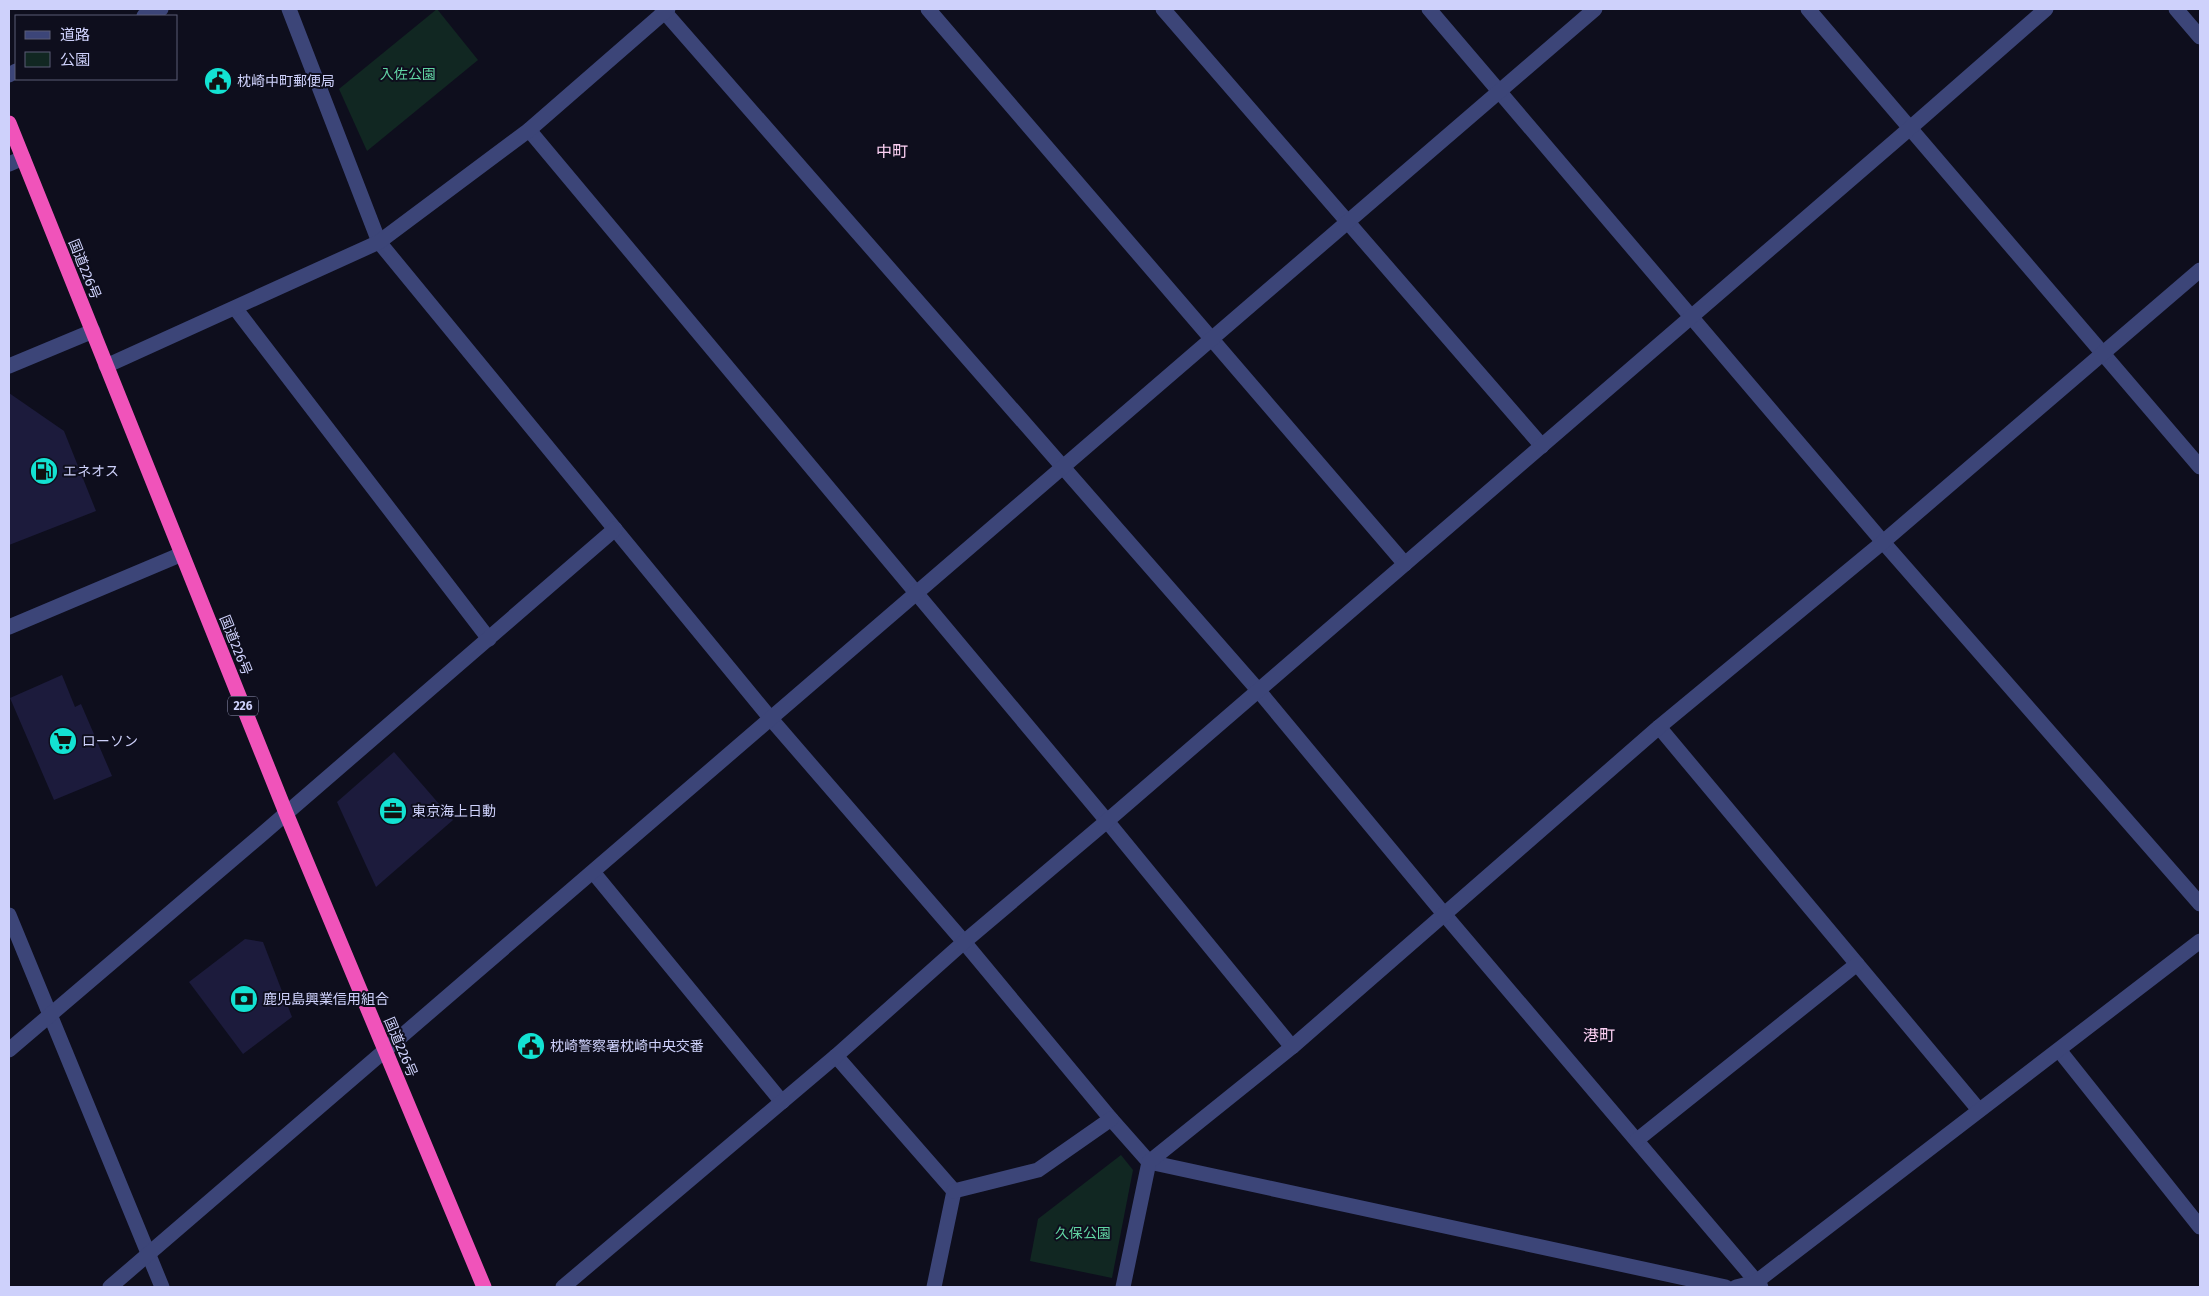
<svg xmlns="http://www.w3.org/2000/svg" width="2209" height="1296" font-family="'Fira Sans','Noto Sans JP',sans-serif">
  <style>
    .green { fill: #112722 }
    .building { fill: #1c1b3c }
    .lines { fill: none; stroke-linecap: round; stroke-linejoin: round }
    .minor { stroke: #3c4578; stroke-width: 15 }
    .highway { stroke: #f053ba; stroke-width: 15 }
    .labels { text-anchor: middle; stroke-width: 4; stroke-linejoin: round; paint-order: stroke }
    .shield { fill: #0e0e1d; stroke: #9496b8; stroke-width: 1 }
    .shield-label { font-size: 12px; font-weight: bold; fill: #ced1fb }
    .park-label { font-size: 14px; fill: #61d4a3; stroke: #0e0e1d }
    .poi-label { font-size: 14px; fill: #ced1fb; stroke: #0e0e1d; text-anchor: start }
    .street-label { font-size: 14px; fill: #ced1fb; stroke: #0e0e1d }
    .quarter-label { font-size: 16px; fill: #fbd0f3; stroke: #0e0e1d }
  </style>
  <rect width="100%" height="100%" fill="#0e0e1d"/>
  <g class="green">
    <path d="M437 9 478 60 367 151 339 89Z"/>
    <path d="M1121 1155 1133 1170 1112 1278 1030 1261 1038 1219Z"/>
  </g>
  <g class="building">
    <path d="M9 393 64 431 96 511 9 545Z"/>
    <path d="M62 675 75 707 81 704 112 776 54 800 10 698Z"/>
    <path d="M394 752 453 820 376 887 337 802Z"/>
    <path d="M245 939 263 942 292 1017 243 1054 189 982Z"/>
  </g>
  <g class="lines">
    <g class="minor">
      <path d="M289 9 379 242 771 719 964 942 1111 1119 1149 1162 1726 1287"/>
      <path d="M662 9 1258 690 1444 914 1761 1287"/>
      <path d="M928 9 1405 564"/>
      <path d="M1163 9 1542 446"/>
      <path d="M1429 9 1883 542 2200 904"/>
      <path d="M1808 9 2200 467"/>
      <path d="M2176 9 2200 37"/>
      <path d="M144 16 161 9"/>
      <path d="M9 75 16 71"/>
      <path d="M529 130 1107 821 1292 1047"/>
      <path d="M9 164 23 158"/>
      <path d="M235 308 489 639"/>
      <path d="M9 366 93 331"/>
      <path d="M106 366 379 242 529 130 668 9"/>
      <path d="M9 627 182 554"/>
      <path d="M1659 727 1979 1110"/>
      <path d="M593 872 782 1102"/>
      <path d="M9 915 162 1287"/>
      <path d="M9 1050 260 836 615 529"/>
      <path d="M2059 1050 2200 1227"/>
      <path d="M836 1056 954 1191 934 1287"/>
      <path d="M1637 1140 1857 964"/>
      <path d="M954 1191 1038 1170 1111 1119"/>
      <path d="M110 1287 1595 9"/>
      <path d="M563 1287 836 1056 964 942 1107 821 1909 129 2046 9"/>
      <path d="M1123 1287 1149 1162 1292 1047 1659 727 1883 542 2200 270"/>
      <path d="M1736 1287 1756 1282 2200 941"/>
    </g>
    <path class="highway" d="M9 123 286 813 484 1287"/>
  </g>
  <defs>
    <symbol id="civic-disc" viewBox="-11 -11 22 22"><circle r="9.5" fill="#13e2d2" stroke="#0e0e1d"/><path d="M-.6-6.5H3V-4.5H.6V-3L4-1V1h2V6H-6V1h2V-1L-.6-3ZM-1.2 2.5V6h2.4V2.5Z" fill="#111"/></symbol>
    <symbol id="fuel-disc" viewBox="-11 -11 22 22"><circle r="9.5" fill="#13e2d2" stroke="#0e0e1d"/><path d="M-5.5-6h7V0h2V4h1.3V-2.5L3-4.5l.8-.8L6-3V5H2.5V1h-1V6h-7ZM-4.2-4.7v3.2H.2V-4.7Z" fill="#111"/></symbol>
    <symbol id="supermarket-disc" viewBox="-11 -11 22 22"><circle r="9.5" fill="#13e2d2" stroke="#0e0e1d"/><path d="M-6-5.5h2.5l.6 2H6L4.5 2H-2.5L-4.4-4H-6ZM-1.5 3.2a1.3 1.3 0 1 0 .1 0ZM3 3.2a1.3 1.3 0 1 0 .1 0Z" fill="#111"/></symbol>
    <symbol id="office-disc" viewBox="-11 -11 22 22"><circle r="9.5" fill="#13e2d2" stroke="#0e0e1d"/><path d="M-6-3h4V-5.5h4V-3h4V5H-6ZM-1-4.5V-3h2v-1.5ZM-6 0V1H6V0Z" fill="#111"/></symbol>
    <symbol id="bank-disc" viewBox="-11 -11 22 22"><circle r="9.5" fill="#13e2d2" stroke="#0e0e1d"/><path d="M-6-4H6V4H-6ZM0-2.3a2.3 2.3 0 1 0 0 4.6a2.3 2.3 0 1 0 0-4.6Z" fill="#111"/></symbol>
  </defs>
  <g fill-rule="evenodd">
    <use href="#civic-disc" x="202" y="65" width="32" height="32"/>
    <use href="#fuel-disc" x="28" y="455" width="32" height="32"/>
    <use href="#supermarket-disc" x="47" y="725" width="32" height="32"/>
    <use href="#office-disc" x="377" y="795" width="32" height="32"/>
    <use href="#bank-disc" x="228" y="983" width="32" height="32"/>
    <use href="#civic-disc" x="515" y="1030" width="32" height="32"/>
  </g>
  <g class="labels">
    <rect class="shield" x="228" y="696.5" width="30" height="19" rx="4"/>
    <g class="shield-label">
      <text x="243" y="710">226</text>
    </g>
    <g class="park-label">
      <text x="408" y="79">入佐公園</text>
      <text x="1083" y="1238">久保公園</text>
    </g>
    <g class="poi-label">
      <text x="237" y="86">枕崎中町郵便局</text>
      <text x="63" y="476">エネオス</text>
      <text x="82" y="746">ローソン</text>
      <text x="412" y="816">東京海上日動</text>
      <text x="263" y="1004">鹿児島興業信用組合</text>
      <text x="550" y="1051">枕崎警察署枕崎中央交番</text>
    </g>
    <g class="street-label">
      <text transform="translate(85 269) rotate(68)" y="5">国道226号</text>
      <text transform="translate(236 645) rotate(68)" y="5">国道226号</text>
      <text transform="translate(401 1047) rotate(67)" y="5">国道226号</text>
    </g>
    <g class="quarter-label">
      <text x="892" y="157">中町</text>
      <text x="1599" y="1041">港町</text>
    </g>
  </g>
  <rect width="2209" height="1296" fill="none" stroke="#ced1fb" stroke-width="20"/>
  <rect x="15" y="15" width="162" height="65" fill="#0e0e1d" stroke="#5b5c76"/>
  <rect x="25" y="31" width="25" height="8" fill="#3c4578" stroke="#5b5c76"/>
  <text x="60" y="40" font-size="15" fill="#ced1fb">道路</text>
  <rect x="25" y="52" width="25" height="15" fill="#112722" stroke="#5b5c76"/>
  <text x="60" y="65" font-size="15" fill="#ced1fb">公園</text>
</svg>
